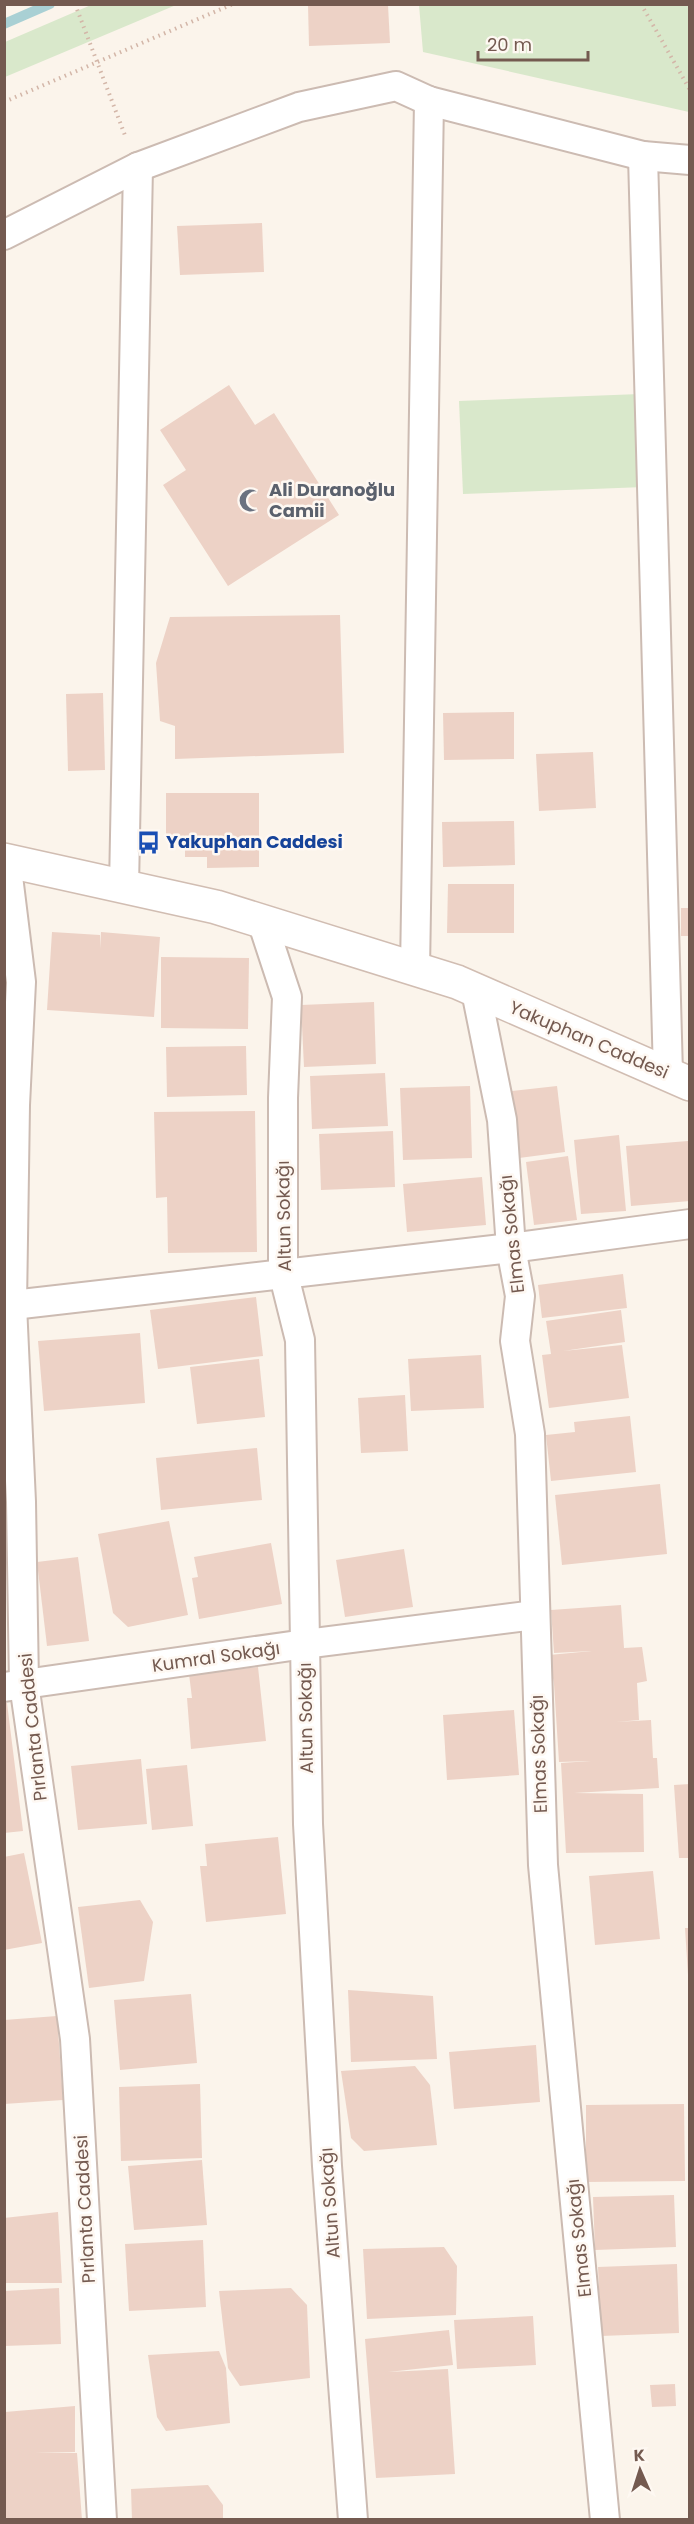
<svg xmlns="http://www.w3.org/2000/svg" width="694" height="2524" font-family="Poppins,sans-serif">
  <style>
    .green { fill: #d9e8cb }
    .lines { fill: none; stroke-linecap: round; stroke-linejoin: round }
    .stream { stroke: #a9d0d4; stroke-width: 10 }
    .building { fill: #edd2c6 }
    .street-casing { stroke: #ccbbb2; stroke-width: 32 }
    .secondary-casing { stroke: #d1bdb2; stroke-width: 36 }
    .path { stroke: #d3b6a8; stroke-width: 4; stroke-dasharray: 1.5 4.5; stroke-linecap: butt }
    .street { stroke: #fff; stroke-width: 28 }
    .secondary { stroke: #fff; stroke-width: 33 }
    .labels { text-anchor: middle; stroke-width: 5; stroke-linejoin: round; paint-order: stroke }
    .worship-label { font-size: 18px; font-weight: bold; fill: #5b616d; stroke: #fef8f2; text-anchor: start }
    .transit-label { font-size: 18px; font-weight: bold; fill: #164399; stroke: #fef8f2; text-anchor: start }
    .street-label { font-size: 18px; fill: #745a50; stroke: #fef8f2 }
  </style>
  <rect width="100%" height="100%" fill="#fbf4eb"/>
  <g class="green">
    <path d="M91 5H176L5 77V42Z"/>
    <path d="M419 5H689V112L423 52Z"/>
    <path d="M640 394 644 487 463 494 459 401Z"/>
  </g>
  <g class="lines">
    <path class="stream" d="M4 24 50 4"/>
  </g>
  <g class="building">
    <path d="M308 5H388L390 43 309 46Z"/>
    <path d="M262 223 264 272 180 275 177 226Z"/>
    <path d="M229 385 255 425 274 413 339 515 228 586 163 485 186 470 160 430Z"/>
    <path d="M340 615 344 753 175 759V726L160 721 156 663 170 617Z"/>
    <path d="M103 693 105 770 68 771 66 694Z"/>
    <path d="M514 712V759L444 760 443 713Z"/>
    <path d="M593 752 596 808 539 811 536 754Z"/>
    <path d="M166 793H259V867L207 868V857H185V838H166Z"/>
    <path d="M514 821 515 865 443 867 442 822Z"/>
    <path d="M448 884H514V933H447Z"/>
    <rect x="681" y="908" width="9" height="28"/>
    <path d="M52 932 100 935V949L101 932 160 937 154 1017 47 1010Z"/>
    <path d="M161 957 249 958 248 1029 161 1028Z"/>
    <path d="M374 1002 376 1064 304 1067 301 1005Z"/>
    <path d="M246 1046 247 1095 167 1097 166 1047Z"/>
    <path d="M385 1073 388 1126 312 1129 310 1076Z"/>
    <path d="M470 1086 472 1158 403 1160 400 1088Z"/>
    <path d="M557 1086 565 1152 519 1158 512 1091Z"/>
    <path d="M255 1111 257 1252 168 1253 167 1197 156 1198 154 1112Z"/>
    <path d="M393 1131 395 1187 321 1190 319 1134Z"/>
    <path d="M619 1135 626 1211 581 1214 574 1140Z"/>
    <path d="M688 1141 690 1201 631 1206 626 1146Z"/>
    <path d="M568 1156 577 1220 534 1225 526 1162Z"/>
    <path d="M482 1177 486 1225 407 1232 403 1184Z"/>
    <path d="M623 1274 627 1308 542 1318 538 1285Z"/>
    <path d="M256 1297 263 1356 158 1369 150 1310Z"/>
    <path d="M621 1310 625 1342 563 1351 622 1345 629 1398 549 1408 542 1355 551 1354 546 1321Z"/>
    <path d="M140 1333 145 1403 44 1411 38 1341Z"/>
    <path d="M481 1355 484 1408 411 1411 408 1359Z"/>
    <path d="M259 1359 265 1417 197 1424 190 1367Z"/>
    <path d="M405 1395 408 1451 361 1453 358 1398Z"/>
    <path d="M630 1416 636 1472 551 1481 546 1435 575 1432 574 1422Z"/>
    <path d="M257 1448 262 1500 161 1510 156 1458Z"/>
    <path d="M660 1484 667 1554 562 1565 555 1495Z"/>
    <path d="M169 1521 188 1615 128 1627 113 1613 98 1534Z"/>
    <path d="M271 1543 282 1604 199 1619 192 1578 198 1577 194 1557Z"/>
    <path d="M404 1549 413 1607 345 1617 336 1560Z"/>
    <path d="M78 1557 89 1641 47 1646 37 1562Z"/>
    <path d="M621 1605 624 1648 642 1647 647 1681 637 1683 639 1720 616 1722 651 1720 653 1758H657L659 1788 574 1793 643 1794 644 1852 566 1853 561 1763 591 1761 559 1762 554 1684 549 1655 592 1651 554 1653 551 1610Z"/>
    <path d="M258 1667 266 1741 191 1749 187 1698H192L189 1674Z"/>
    <path d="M4 1703H7L23 1831 4 1833Z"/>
    <path d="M514 1710 519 1775 447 1780 443 1715Z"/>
    <path d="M141 1759 147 1824 78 1830 71 1766Z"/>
    <path d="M187 1765 193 1826 152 1830 146 1769Z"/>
    <path d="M690 1784V1858H679L674 1785Z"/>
    <path d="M278 1837 286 1914 206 1922 200 1866H207L205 1844Z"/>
    <path d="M24 1853 42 1943 4 1950V1857Z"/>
    <path d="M653 1871 660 1939 595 1945 589 1876Z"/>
    <path d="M140 1900 153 1922 144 1981 89 1988 78 1907Z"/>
    <path d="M685 1928H690V1975H688Z"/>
    <path d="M348 1990 433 1996 437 2059 351 2062Z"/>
    <path d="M191 1994 197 2063 120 2070 114 2000Z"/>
    <path d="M57 2016 63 2100 4 2104V2020Z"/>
    <path d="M536 2045 540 2102 454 2109 449 2052Z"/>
    <path d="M415 2066 430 2085 437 2145 364 2151 351 2138 341 2071Z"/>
    <path d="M200 2084 202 2158 121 2161 119 2087Z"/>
    <path d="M684 2104 685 2181 586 2182V2105Z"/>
    <path d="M202 2160 207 2225 134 2230 128 2166Z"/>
    <path d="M674 2195 676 2247 595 2250 593 2197Z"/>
    <path d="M58 2212 62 2283H4V2218Z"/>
    <path d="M203 2240 206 2307 129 2311 125 2244Z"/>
    <path d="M444 2247 457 2266 456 2315 367 2319 363 2249Z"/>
    <path d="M677 2264 679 2333 601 2336 598 2267Z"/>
    <path d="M59 2288 61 2344 4 2346V2291Z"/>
    <path d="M291 2288 307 2305 310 2378 240 2386 228 2368 219 2291Z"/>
    <path d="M533 2316 536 2365 457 2369 454 2320Z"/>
    <path d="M449 2330 453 2365 388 2372 448 2369 455 2474 376 2478 365 2339Z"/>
    <path d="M219 2351 226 2368 230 2423 166 2431 157 2417 148 2355Z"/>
    <path d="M675 2384 676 2406 652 2407 650 2385Z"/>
    <path d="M75 2406V2452L35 2453H77L82 2520H5V2412Z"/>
    <path d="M208 2485 223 2505V2520H132L131 2489Z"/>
  </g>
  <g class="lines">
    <defs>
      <g id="street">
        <path d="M643 156 668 1074"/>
        <path d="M4 235 138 167 299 107 396 86 429 101 643 156 690 160"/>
        <path d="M6 860 21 982 15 1105 12 1305 21 1502 24 1684 75 2039 102 2520"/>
        <path d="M124 887 138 167"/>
        <path d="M262 921 287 997 283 1098V1272L300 1340 308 1824 327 2166 353 2520"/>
        <path d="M415 970 429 101"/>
        <path d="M476 991 502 1120 511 1248 520 1296 515 1341 530 1434 543 1865 605 2520"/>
        <path d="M4 1306 511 1248 690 1224"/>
        <path d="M4 1687 305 1644 535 1615"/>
      </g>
      <path id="secondary" d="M4 860 216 907 457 982 690 1084"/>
    </defs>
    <use href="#street" class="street-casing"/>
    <use href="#secondary" class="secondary-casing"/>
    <g class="path">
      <path d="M75 4 126 138"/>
      <path d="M641 4 690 90"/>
      <path d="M4 102 233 4"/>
    </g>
    <use href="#street" class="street"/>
    <use href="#secondary" class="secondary"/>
  </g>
  <defs>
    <symbol id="mosque-bare" viewBox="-9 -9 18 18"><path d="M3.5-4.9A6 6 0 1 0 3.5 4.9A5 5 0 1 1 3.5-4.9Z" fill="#6b7280" stroke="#fef8f2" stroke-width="2.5" paint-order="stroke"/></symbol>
    <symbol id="bus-bare" viewBox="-9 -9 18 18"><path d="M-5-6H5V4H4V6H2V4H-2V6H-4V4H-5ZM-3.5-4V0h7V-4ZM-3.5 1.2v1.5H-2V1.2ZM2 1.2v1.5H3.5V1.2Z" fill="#1a4fb4" stroke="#fef8f2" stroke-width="2.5" paint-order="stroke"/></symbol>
  </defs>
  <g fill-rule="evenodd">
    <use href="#mosque-bare" x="234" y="484" width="33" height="33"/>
    <use href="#bus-bare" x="132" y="826" width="33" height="33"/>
  </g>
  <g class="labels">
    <g class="worship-label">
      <text x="269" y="496">Ali Duranoğlu<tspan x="269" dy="21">Camii</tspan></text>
    </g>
    <g class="transit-label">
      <text x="166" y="848">Yakuphan Caddesi</text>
    </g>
    <g class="street-label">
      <text transform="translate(589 1040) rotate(23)" y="6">Yakuphan Caddesi</text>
      <text transform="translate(284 1216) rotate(-91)" y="6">Altun Sokağı</text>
      <text transform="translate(512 1234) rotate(-96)" y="6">Elmas Sokağı</text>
      <text transform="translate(216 1657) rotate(-8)" y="6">Kumral Sokağı</text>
      <text transform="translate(306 1718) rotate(-91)" y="6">Altun Sokağı</text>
      <text transform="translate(33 1727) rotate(-96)" y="6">Pırlanta Caddesi</text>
      <text transform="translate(539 1754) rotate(-92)" y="6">Elmas Sokağı</text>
      <text transform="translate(330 2203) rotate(-94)" y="6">Altun Sokağı</text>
      <text transform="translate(85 2209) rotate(-93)" y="6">Pırlanta Caddesi</text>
      <text transform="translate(579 2238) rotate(-96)" y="6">Elmas Sokağı</text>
    </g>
  </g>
  <rect width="694" height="2524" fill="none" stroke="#745a50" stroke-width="12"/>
  <g transform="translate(640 2470) rotate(357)" stroke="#fef8f2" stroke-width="4.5" paint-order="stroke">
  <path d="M0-4.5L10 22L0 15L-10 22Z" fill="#745a50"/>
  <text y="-9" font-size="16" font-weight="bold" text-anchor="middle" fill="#745a50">K</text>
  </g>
  <path d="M478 51v9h110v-9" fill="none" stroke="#745a50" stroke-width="3"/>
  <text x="487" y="51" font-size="18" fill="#745a50" stroke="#fef8f2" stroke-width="4.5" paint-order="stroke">20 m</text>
</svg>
